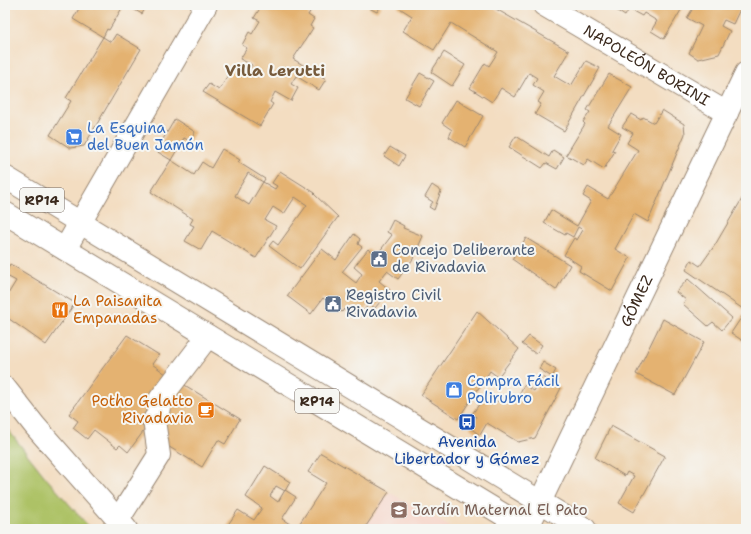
<svg xmlns="http://www.w3.org/2000/svg" width="751" height="534" font-family="'Shantell Sans',sans-serif">
  <style>
    .built { fill: #f6d2c5 }
    .green { fill: #adc266; stroke: #747642 }
    .building { fill: #e4b271 }
    .lines { fill: none; stroke-linecap: round; stroke-linejoin: round }
    .minor-casing { stroke: #978470; stroke-width: 24 }
    .major-casing { stroke: #978470; stroke-width: 24 }
    .minor { stroke: #fff; stroke-width: 22 }
    .major { stroke: #fff; stroke-width: 22 }
    .labels { text-anchor: middle; stroke-width: 4; stroke-linejoin: round; paint-order: stroke }
    .shield { fill: #f6f6f2; stroke: #73675e; stroke-width: 1 }
    .shield-label { font-size: 14px; font-weight: bold; fill: #3b2a1e }
    .street-label { font-size: 15px; fill: #3b2a1e; stroke: #f6f6f2 }
    .shop-label { font-size: 15px; fill: #366cbe; stroke: #f6f6f2; text-anchor: start }
    .service-label { font-size: 15px; fill: #4e5e75; stroke: #f6f6f2; text-anchor: start }
    .food-label { font-size: 15px; fill: #c56008; stroke: #f6f6f2; text-anchor: start }
    .transit-label { font-size: 15px; fill: #164399; stroke: #f6f6f2 }
    .education-label { font-size: 15px; fill: #785e54; stroke: #f6f6f2; text-anchor: start }
    .neighbourhood-label { font-size: 16px; font-weight: bold; fill: #765a3b; stroke: #f6f6f2 }
  </style>
  <rect width="100%" height="100%" fill="#f6f6f2"/>
  <filter id="ink" filterUnits="userSpaceOnUse"><feTurbulence type="fractalNoise" baseFrequency=".025" numOctaves="2"/><feDisplacementMap in="SourceGraphic" scale="8" xChannelSelector="R" yChannelSelector="G"/><feConvolveMatrix kernelMatrix="1 2 1 2 8 2 1 2 1" color-interpolation-filters="sRGB"/></filter>
  <filter id="wash" filterUnits="userSpaceOnUse"><feTurbulence type="fractalNoise" baseFrequency=".012" numOctaves="4" result="noise"/><feDisplacementMap in="SourceGraphic" scale="16" xChannelSelector="R" yChannelSelector="G"/><feGaussianBlur stdDeviation="0.9" result="paint"/><feColorMatrix in="noise" values="0 0 0 0 0 0 0 0 0 0 0 0 0 0 0 0 0 1.4 0 .05"/><feComposite in="paint" operator="in"/></filter>
  <g filter="url(#wash)">
    <rect width="100%" height="100%" fill="#f3ddc1"/>
    <path class="built" d="M389 492 454 529H364Z"/>
    <path class="green" d="M5 426 46 478 91 529H5Z"/>
    <g id="blocks">
      <g class="building">
        <path d="M81 5H116L122 8 109 30 107 29 103 37 73 19Z"/>
        <path d="M126 5H147L142 14Z"/>
        <path d="M262 5H314L308 15 314 19 310 26 313 28 293 59 326 79 319 90 296 76 291 84 298 88 291 101 275 92 270 102 273 104 260 126 203 92 209 84 219 90 234 67 247 74 252 65 240 59 247 48 242 45 249 32 252 34 260 21 254 18Z"/>
        <path d="M371 5H380L381 6 377 12 369 8Z"/>
        <path d="M399 5H489L569 51 554 76 571 86 586 61 600 68 564 131 535 114 541 104 538 102 544 92 533 85 537 78 529 73 515 97 501 88 492 102 470 88 485 63 489 66 498 52 451 23 434 50 403 31 412 16 398 7Z"/>
        <path d="M615 5H684L664 39 651 31 657 21 644 13 642 16 629 9 625 16 613 8Z"/>
        <path d="M695 5H742L733 24 724 20 721 26 730 31 719 54 698 59 689 53 702 26 687 18Z"/>
        <path d="M116 34 141 49 84 146 70 148 50 135 71 101 66 98 103 37 111 42Z"/>
        <path d="M444 52 465 65 452 86 431 72Z"/>
        <path d="M420 73 434 81 419 106 405 98Z"/>
        <path d="M609 74 632 87 608 126 621 134 612 150 615 151 604 169 588 159 584 165 566 155 585 124 583 122 590 112 587 110Z"/>
        <path d="M456 100 483 116 465 147 449 137 452 130 442 123Z"/>
        <path d="M662 110 684 124 685 134 648 222 634 214 615 249 630 258 612 291 579 271 581 266 564 255 574 238 577 240 583 230 578 227 573 237 566 233 565 235 544 223 551 210 577 226 591 201 583 196 588 187 608 199 638 150 627 143 633 133 622 127 631 114 641 120 643 117 654 123Z"/>
        <path d="M175 119 195 132 190 141 184 138 171 160 156 151Z"/>
        <path d="M516 136 549 157 553 150 564 157 557 169 546 163 542 168 509 147Z"/>
        <path d="M390 147 405 156 399 166 384 156Z"/>
        <path d="M222 149 240 160 238 162 265 179 263 182 248 173 239 188 235 196 249 205 263 182 275 189 277 186 272 183 280 171 315 193 314 194 338 217 300 269 269 246 273 241 278 245 307 205 295 197 284 214 273 207 265 220 276 226 256 258 212 231 201 250 185 241 194 226 190 224 193 219 151 192 171 160 194 175 202 162 211 168Z"/>
        <path d="M432 185 441 191 434 210 429 207 433 202 425 197Z"/>
        <path d="M746 192V311L686 270 691 260 700 266 715 245Z"/>
        <path d="M393 220 404 226 403 228 423 236 413 259 398 279 387 271 379 281 390 290 375 308 369 304 359 317 351 311 349 314 344 309 342 312 323 298 311 314 287 296 322 249 336 260 354 234 360 239 358 244 362 247 342 272 356 283 362 274 354 267 368 249 376 256 392 235 387 232Z"/>
        <path d="M526 238 570 265 556 290 512 259Z"/>
        <path d="M10 264 75 303 46 345 5 316V299L16 281 5 275Z"/>
        <path d="M688 279 732 318 722 330 713 322 708 326 683 304 686 300 676 292Z"/>
        <path d="M477 311 519 349 498 377 490 371 458 419 421 395Z"/>
        <path d="M743 315 746 316V343L731 333Z"/>
        <path d="M663 319 704 342 675 395 636 374Z"/>
        <path d="M127 335 159 355 152 364 170 377 155 409 142 425 146 428 128 452 120 445 117 448 94 430 87 439 73 428 78 421 69 414Z"/>
        <path d="M529 336 542 345 536 354 522 344Z"/>
        <path d="M543 362 556 370 552 377 539 369Z"/>
        <path d="M542 377 561 388 535 438 518 442 487 423 480 435 470 428 476 417 472 414 486 395 499 402 503 395 515 402 524 385 534 391Z"/>
        <path d="M178 381 240 419 225 444 218 440 202 467 166 445 159 423Z"/>
        <path d="M611 426 665 456 634 512 619 503 634 476 627 472 625 476 595 458Z"/>
        <path d="M321 453 389 492 364 529H296L326 483 308 472Z"/>
        <path d="M265 466 290 482 285 491 276 486 270 496 278 502 285 490 296 497 282 519 293 526 292 529H225L238 510 254 520 262 508 246 497Z"/>
      </g>
    </g>
  </g>
  <g filter="url(#ink)">
    <use href="#blocks" fill-opacity="0" stroke="#978470" stroke-width="1"/>
    <g class="lines">
      <defs>
        <g id="minor">
          <path id="s1" d="M544 5 727 113"/>
          <path d="M65 249 206 5"/>
          <path d="M5 388 35 426 126 529"/>
          <path d="M118 520 159 455 154 420 158 414 160 399 208 336"/>
          <path id="s2" d="M527 529 746 73"/>
        </g>
        <g id="major">
          <path d="M5 177 585 529"/>
          <path d="M5 213 527 529"/>
        </g>
      </defs>
      <use href="#minor" class="minor-casing"/>
      <use href="#major" class="major-casing"/>
      <use href="#minor" class="minor"/>
      <use href="#major" class="major"/>
    </g>
  </g>
  <defs>
    <symbol id="supermarket-square" viewBox="-11 -11 22 22"><rect x="-9" y="-9" width="18" height="18" rx="4" fill="#3f7fe0" stroke="#f6f6f2"/><path d="M-6-5.5h2.5l.6 2H6L4.5 2H-2.5L-4.4-4H-6ZM-1.5 3.2a1.3 1.3 0 1 0 .1 0ZM3 3.2a1.3 1.3 0 1 0 .1 0Z" fill="#fff"/></symbol>
    <symbol id="civic-square" viewBox="-11 -11 22 22"><rect x="-9" y="-9" width="18" height="18" rx="4" fill="#5c6f8a" stroke="#f6f6f2"/><path d="M-.6-6.5H3V-4.5H.6V-3L4-1V1h2V6H-6V1h2V-1L-.6-3ZM-1.2 2.5V6h2.4V2.5Z" fill="#fff"/></symbol>
    <symbol id="restaurant-square" viewBox="-11 -11 22 22"><rect x="-9" y="-9" width="18" height="18" rx="4" fill="#e8710a" stroke="#f6f6f2"/><path d="M-5-6h1v4h1v-4h1v4h1v-4h1v5L-1.5 .5V6h-2V.5L-5-1ZM5-6V6H3V1.5H1.5Q1.5-4 5-6Z" fill="#fff"/></symbol>
    <symbol id="shop-square" viewBox="-11 -11 22 22"><rect x="-9" y="-9" width="18" height="18" rx="4" fill="#3f7fe0" stroke="#f6f6f2"/><path d="M-5-2.5h2.3a2.7 3.5 0 0 1 5.4 0H5L5.5 6h-11ZM-1.5-2.5h3a1.5 2.3 0 0 0-3 0Z" fill="#fff"/></symbol>
    <symbol id="cafe-square" viewBox="-11 -11 22 22"><rect x="-9" y="-9" width="18" height="18" rx="4" fill="#e8710a" stroke="#f6f6f2"/><path d="M-5.5-4.5H6V0H3Q3 3.5 0 3.5H-2.5Q-5.5 3.5-5.5 0ZM3-3.2v2h1.7v-2ZM-6 4.5H4V6H-6Z" fill="#fff"/></symbol>
    <symbol id="bus-square" viewBox="-11 -11 22 22"><rect x="-9" y="-9" width="18" height="18" rx="4" fill="#1a4fb4" stroke="#f6f6f2"/><path d="M-5-6H5V4H4V6H2V4H-2V6H-4V4H-5ZM-3.5-4V0h7V-4ZM-3.5 1.2v1.5H-2V1.2ZM2 1.2v1.5H3.5V1.2Z" fill="#fff"/></symbol>
    <symbol id="school-square" viewBox="-11 -11 22 22"><rect x="-9" y="-9" width="18" height="18" rx="4" fill="#8d6e63" stroke="#f6f6f2"/><path d="M0-5L7-2L0 1L-7-2ZM-4 1L0 2.5L4 1V4Q0 6-4 4Z" fill="#fff"/></symbol>
  </defs>
  <g fill-rule="evenodd">
    <use href="#supermarket-square" x="64" y="127" width="20" height="20"/>
    <use href="#civic-square" x="369" y="249" width="20" height="20"/>
    <use href="#civic-square" x="323" y="294" width="20" height="20"/>
    <use href="#restaurant-square" x="50" y="300" width="20" height="20"/>
    <use href="#shop-square" x="444" y="380" width="20" height="20"/>
    <use href="#cafe-square" x="196" y="400" width="20" height="20"/>
    <use href="#bus-square" x="457" y="412" width="20" height="20"/>
    <use href="#school-square" x="389" y="500" width="20" height="20"/>
  </g>
  <g class="labels">
    <g class="shield">
      <rect x="20" y="188" width="44" height="24" rx="3"/>
      <rect x="295" y="389" width="44" height="24" rx="3"/>
    </g>
    <g class="shield-label">
      <text x="42" y="205">RP14</text>
      <text x="317" y="406">RP14</text>
    </g>
    <g class="street-label">
      <text dy="5" stroke="none"><textPath href="#s1" startOffset="119">NAPOLEÓN BORINI</textPath></text>
      <text dy="5" stroke="none"><textPath href="#s2" startOffset="253">GÓMEZ</textPath></text>
    </g>
    <g class="shop-label">
      <text x="87" y="133">La Esquina<tspan x="87" dy="17">del Buen Jamón</tspan></text>
      <text x="467" y="386">Compra Fácil<tspan x="467" dy="17">Polirubro</tspan></text>
    </g>
    <g class="service-label">
      <text x="392" y="255">Concejo Deliberante<tspan x="392" dy="17">de Rivadavia</tspan></text>
      <text x="346" y="300">Registro Civil<tspan x="346" dy="17">Rivadavia</tspan></text>
    </g>
    <g class="food-label">
      <text x="73" y="306">La Paisanita<tspan x="73" dy="17">Empanadas</tspan></text>
      <text x="193" y="406" text-anchor="end">Potho Gelatto<tspan x="193" dy="17">Rivadavia</tspan></text>
    </g>
    <g class="transit-label">
      <text x="467" y="447">Avenida<tspan x="467" dy="17">Libertador y Gómez</tspan></text>
    </g>
    <g class="education-label">
      <text x="412" y="515">Jardín Maternal El Pato</text>
    </g>
    <g class="neighbourhood-label">
      <text x="275" y="76">Villa Lerutti</text>
    </g>
  </g>
  <rect width="751" height="534" fill="none" stroke="#f6f6f2" stroke-width="20"/>
</svg>
